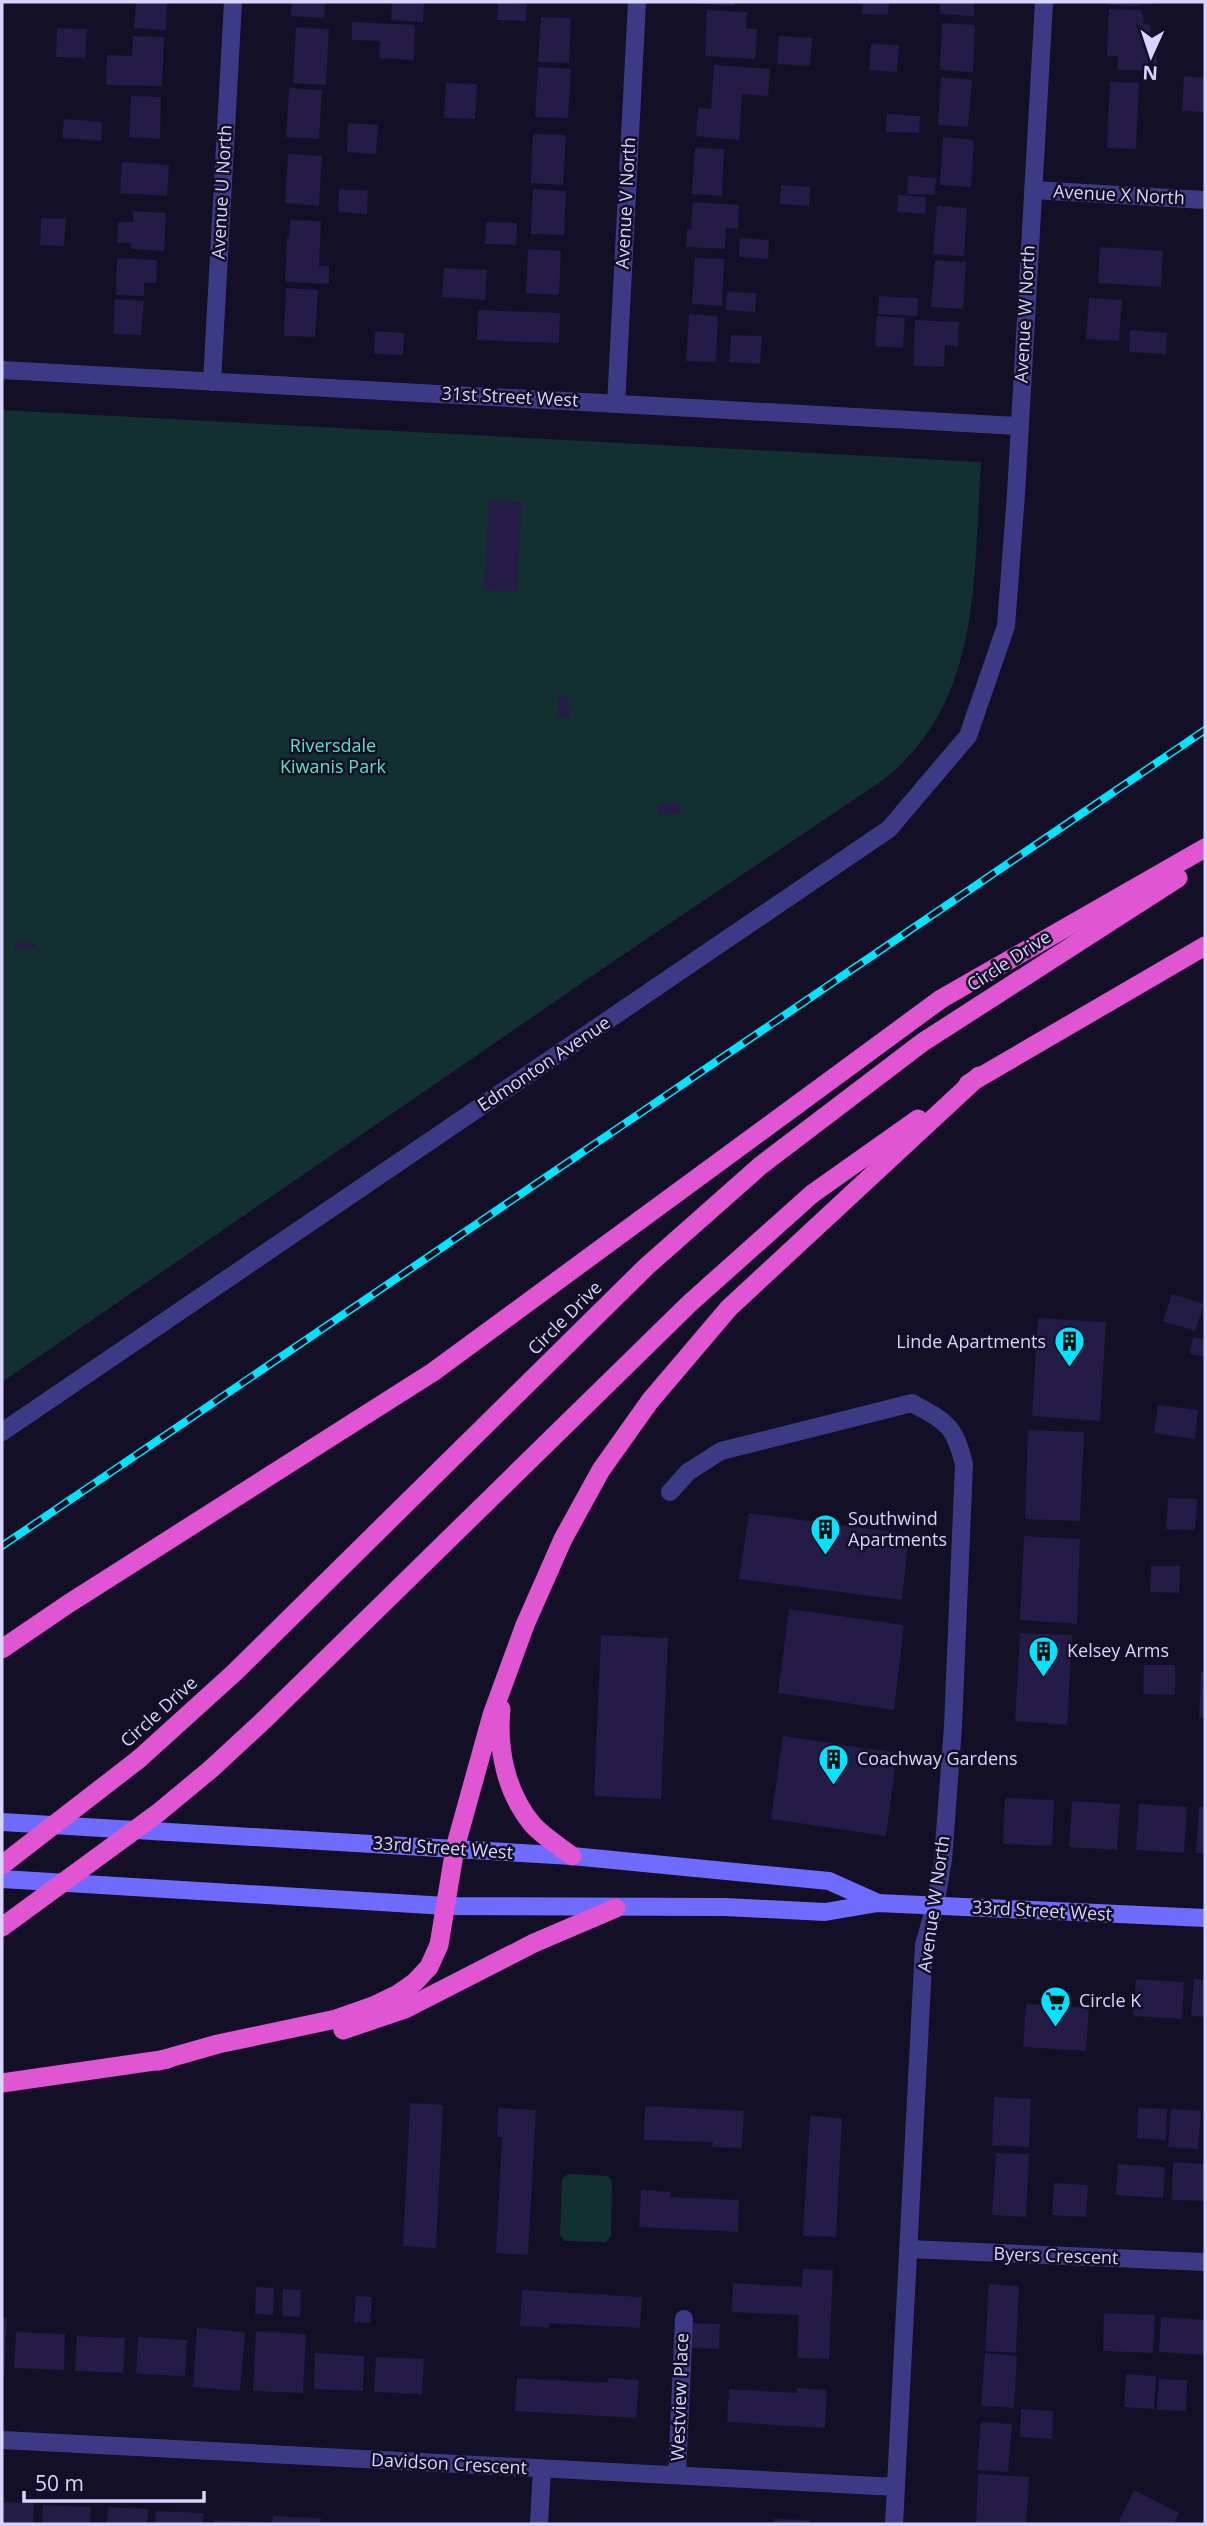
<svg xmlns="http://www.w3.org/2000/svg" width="1207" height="2526" font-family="'Open Sans',sans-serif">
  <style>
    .green { fill: #12302f }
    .building { fill: #241b47 }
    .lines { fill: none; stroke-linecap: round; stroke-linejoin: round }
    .minor { stroke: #3d3a85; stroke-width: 18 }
    .tertiary { stroke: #3d3a85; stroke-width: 18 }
    .secondary { stroke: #6f6bff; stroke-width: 18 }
    .trunk { stroke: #e055d1; stroke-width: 19 }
    .rail-casing { stroke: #00e5ff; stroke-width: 8 }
    .rail { stroke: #130f26; stroke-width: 5; stroke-dasharray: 16; stroke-linecap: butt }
    .trunk-bridge { stroke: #e055d1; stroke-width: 19 }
    .labels { text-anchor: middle; stroke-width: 5; stroke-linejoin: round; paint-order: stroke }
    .street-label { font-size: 18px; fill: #d9d4ff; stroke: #130f26 }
    .park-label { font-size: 18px; fill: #5fe0c0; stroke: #130f26 }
    .poi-label { font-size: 18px; fill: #d9d4ff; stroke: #130f26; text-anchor: start }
  </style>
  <rect width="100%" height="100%" fill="#130f26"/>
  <g class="green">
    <path d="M2 410 981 462C973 577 983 702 883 780L608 965 2 1382Z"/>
    <path d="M568 2174 608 2176 612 2181 611 2236 606 2242 565 2241 560 2235 562 2179Z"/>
  </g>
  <g class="building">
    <path d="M136 2H167L166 30 134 28Z"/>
    <path d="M292 2H325L324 18 291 16Z"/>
    <path d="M392 2H424L423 22 391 20Z"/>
    <path d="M498 2 527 4 526 21 497 20Z"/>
    <path d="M701 2H735L734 6 701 4Z"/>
    <path d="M863 2H889L888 15 862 14Z"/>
    <path d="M940 2H974V16L940 14Z"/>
    <path d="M1109 2H1153V5L1141 4 1140 6 1109 5Z"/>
    <path d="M1109 9 1141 10 1144 19 1143 24 1151 25 1149 54 1157 55 1156 71 1117 70 1118 56H1107Z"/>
    <path d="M707 10 747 12 746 29H757L755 59 705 56Z"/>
    <path d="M541 17 571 18 569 63 538 62Z"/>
    <path d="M352 22 415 25 414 60 379 58 380 41 352 40Z"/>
    <path d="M942 23 975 25 973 72 940 70Z"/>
    <path d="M296 27 329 29 326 85 293 83Z"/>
    <path d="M57 28 87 29 85 58 56 57Z"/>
    <path d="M133 36 164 37 162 86 106 85 107 55 132 56Z"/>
    <path d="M779 36 812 38 810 66 777 64Z"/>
    <path d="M871 44 899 45 897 72 869 70Z"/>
    <path d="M714 65 770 69 768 96 742 94 739 140 696 136 698 108 711 109Z"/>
    <path d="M538 67 571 69 568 118 535 117Z"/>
    <path d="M1184 76 1205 78V112L1182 111Z"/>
    <path d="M941 77 972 80 968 127 938 125Z"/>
    <path d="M1110 82 1139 83 1136 149 1107 148Z"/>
    <path d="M446 83 477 84 475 119 444 118Z"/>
    <path d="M289 88 322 90 319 139 286 137Z"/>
    <path d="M131 96 161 97 160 139 129 137Z"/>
    <path d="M887 114 920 116 919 133 886 132Z"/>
    <path d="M64 119 102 122 101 141 62 138Z"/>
    <path d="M348 123 378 125 376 154 347 152Z"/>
    <path d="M533 134 566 135 563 185 531 183Z"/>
    <path d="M943 137 974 140 971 187 940 185Z"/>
    <path d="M695 148 724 149 722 196 692 194Z"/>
    <path d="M288 154 322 156 319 206 285 203Z"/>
    <path d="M122 162 169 165 167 196 120 193Z"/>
    <path d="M908 176 936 178 935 195 907 194Z"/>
    <path d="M781 185 810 187 809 206 780 204Z"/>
    <path d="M339 189 368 191 367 214 338 212Z"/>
    <path d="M533 189 566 191 564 235 531 234Z"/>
    <path d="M898 195 926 197 925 214 897 212Z"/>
    <path d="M693 202 739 205 738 229 726 228 725 249 686 247 687 229H691Z"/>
    <path d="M937 206 967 208 964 256 933 254Z"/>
    <path d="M133 211 166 213 164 251 131 249V243H117L118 222H133Z"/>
    <path d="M41 218 66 219 64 246 40 245Z"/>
    <path d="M290 220 321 221 319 266H329V284L285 282 287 238H289Z"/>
    <path d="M486 222 517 223 516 245 485 244Z"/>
    <path d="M740 238 769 240 768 259 739 257Z"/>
    <path d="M1100 247 1163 251 1161 287 1098 283Z"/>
    <path d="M528 249 561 251 559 295 526 293Z"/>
    <path d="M117 258 157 260 156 283H144V296L116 295Z"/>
    <path d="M695 258 724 259 722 306 692 304Z"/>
    <path d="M935 260 966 262 963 309 931 307Z"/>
    <path d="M444 268 487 270 485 300 442 297Z"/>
    <path d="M286 288 318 290 315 337 284 336Z"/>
    <path d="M727 292 756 293 755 312 726 310Z"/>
    <path d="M879 296 918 298 917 316 878 314Z"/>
    <path d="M1089 298 1122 300 1119 341 1086 339Z"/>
    <path d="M115 299 144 301 141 335 113 334Z"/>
    <path d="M478 310 560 313 559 343 477 340Z"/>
    <path d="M689 314 718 316 716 362 686 361Z"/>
    <path d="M877 316 905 318 903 348 875 346Z"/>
    <path d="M915 320 959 322 958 346 945 345 944 367 913 366Z"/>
    <path d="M1130 330 1167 333 1166 354 1129 352Z"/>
    <path d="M375 331 404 333 403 355 374 354Z"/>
    <path d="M731 335 762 336 760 364 729 362Z"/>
    <path d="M489 500 522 502 517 592 484 590Z"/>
    <path d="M558 695 568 696 569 718H559Z"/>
    <path d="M681 803V814L659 815 658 804Z"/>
    <rect x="14" y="943" width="22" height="6"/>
    <path d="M1172 1294 1204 1304 1195 1331 1163 1321Z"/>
    <path d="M1038 1318 1106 1322 1100 1421 1032 1416Z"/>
    <path d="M1193 1337 1205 1339V1357L1190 1354Z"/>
    <path d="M1158 1405 1198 1410 1195 1439 1154 1433Z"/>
    <path d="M1028 1430 1084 1432 1080 1521 1025 1519Z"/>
    <path d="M1168 1498 1197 1499 1195 1530 1166 1529Z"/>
    <path d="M749 1513 909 1534 902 1600 739 1579Z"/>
    <path d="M1024 1536 1080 1539 1077 1624 1020 1620Z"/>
    <path d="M1151 1566H1180L1179 1593 1150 1592Z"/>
    <path d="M789 1609 904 1625 894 1710 778 1693Z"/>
    <path d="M1020 1633 1072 1635 1067 1725 1015 1721Z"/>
    <path d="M601 1635 668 1638 661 1799 594 1796Z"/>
    <path d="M1144 1665H1175V1695L1143 1694Z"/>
    <path d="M1201 1672H1205V1718H1199Z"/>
    <path d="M783 1736 897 1753 886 1836 771 1819Z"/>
    <path d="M1005 1798 1054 1800 1052 1846 1003 1844Z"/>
    <path d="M1072 1801 1120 1804 1117 1850 1069 1847Z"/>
    <path d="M1139 1804 1187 1807 1184 1853 1136 1850Z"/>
    <path d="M1199 1807H1205V1853H1196Z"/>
    <path d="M1136 1979 1184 1982 1182 2019 1133 2016Z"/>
    <path d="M1194 1979 1205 1980V2017L1191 2016Z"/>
    <path d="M1026 2004 1089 2008 1086 2051 1023 2047Z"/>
    <path d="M994 2097 1031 2099 1029 2147 992 2145Z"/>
    <path d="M410 2103 443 2105 436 2248 403 2246Z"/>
    <path d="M645 2106 744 2111 742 2148 712 2147 713 2142 644 2140Z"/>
    <path d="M498 2108 536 2110 528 2255 496 2253 502 2137H497Z"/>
    <path d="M1138 2108 1167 2109 1166 2140 1137 2138Z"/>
    <path d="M1171 2109 1201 2111 1198 2149 1168 2147Z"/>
    <path d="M810 2116 842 2118 836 2237 803 2236Z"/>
    <path d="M996 2153 1029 2154 1026 2217 992 2215Z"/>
    <path d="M1173 2162 1205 2164V2201L1172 2200Z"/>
    <path d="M1118 2164 1165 2167 1163 2198 1116 2195Z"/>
    <path d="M1054 2183 1088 2185 1086 2217 1052 2215Z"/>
    <path d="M641 2190 671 2192 670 2197 739 2200 738 2232 639 2227Z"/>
    <path d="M803 2269 833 2270 829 2359 797 2358 799 2315 732 2312 733 2283 802 2287Z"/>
    <path d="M989 2284 1019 2286 1016 2353 985 2351Z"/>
    <path d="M256 2287 274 2288 273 2315 255 2314Z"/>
    <path d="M283 2289 301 2290 300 2317 282 2316Z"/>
    <path d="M522 2290 642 2297 640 2328 549 2323V2328L520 2326Z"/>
    <path d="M356 2296 372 2297 370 2323 354 2322Z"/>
    <path d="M1104 2313 1155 2315 1153 2353 1103 2351Z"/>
    <path d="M1161 2317 1205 2320V2355L1159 2352Z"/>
    <path d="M2 2318H7L4 2376H2Z"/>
    <path d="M692 2323 720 2324 719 2349 691 2348Z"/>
    <path d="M197 2328 245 2332 240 2391 193 2387Z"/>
    <path d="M256 2331 306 2334 303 2393 253 2391Z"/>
    <path d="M16 2332 65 2334 64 2370 14 2368Z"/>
    <path d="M77 2336 125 2338 123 2373 75 2371Z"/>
    <path d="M138 2337 187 2340 185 2376 136 2374Z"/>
    <path d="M315 2353 364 2356 363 2391 314 2389Z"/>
    <path d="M985 2353 1017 2356 1014 2408 981 2406Z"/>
    <path d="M376 2357 424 2359 422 2394 374 2392Z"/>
    <path d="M1126 2374 1156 2376 1154 2409 1124 2407Z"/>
    <path d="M517 2378 608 2383V2378L639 2380 636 2418 515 2411Z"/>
    <path d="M1159 2379 1187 2380 1186 2411 1157 2410Z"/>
    <path d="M797 2388 827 2390 825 2428 727 2422 729 2389 797 2393Z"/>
    <path d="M1021 2409 1053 2411 1052 2439 1020 2437Z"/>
    <path d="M981 2422 1012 2424 1008 2472 977 2470Z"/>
    <path d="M978 2474 1029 2477 1026 2524H976Z"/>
    <path d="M1134 2490 1179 2513 1174 2524H1126L1119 2521Z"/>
    <path d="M2 2502 34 2503 33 2524H2Z"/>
    <path d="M43 2505 91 2507 90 2524H42Z"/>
    <path d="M108 2507 148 2509 147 2524H107Z"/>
    <path d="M156 2511 204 2513 203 2524H155Z"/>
    <path d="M273 2516 321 2518 320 2524H272Z"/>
    <path d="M774 2519 810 2520 809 2524H773Z"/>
    <path d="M215 2520 263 2522V2524H214Z"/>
  </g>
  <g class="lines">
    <g class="minor">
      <path d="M1033 190 1205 200"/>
      <path d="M2 370 1019 426"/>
      <path d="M212 382 233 2"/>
      <path d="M616 404 637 2"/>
      <path d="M670 1492 688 1472 721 1451 912 1403C947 1422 954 1425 964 1464L953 1726 943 1860 935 1906 924 1945 894 2524"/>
      <path d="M908 2249 1205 2262"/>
      <path d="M2 2440 896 2487"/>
      <path d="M677 2475 684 2319"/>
      <path d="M539 2524 542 2469"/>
    </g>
    <path class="tertiary" d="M2 1432 889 829 968 736 1006 626 1016 494 1044 2"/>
    <g class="secondary">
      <path d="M2 1822 572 1856 829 1881 878 1903"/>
      <path d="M2 1879 446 1906 725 1907 825 1912 878 1903 1205 1918"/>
    </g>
    <g class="trunk">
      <path d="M968 1084 1205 946"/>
      <path d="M2 1649 68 1604 433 1372 941 999 1205 848"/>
      <path d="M501 1709C497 1749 506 1793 533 1825 544 1837 559 1846 572 1856"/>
      <path d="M139 1759 234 1673 647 1266 760 1166 923 1042 1178 878"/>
      <path d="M211 1769 265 1719 690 1303 812 1194 918 1119"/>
      <path d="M343 2030 405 2009 534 1943 616 1908"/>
      <path d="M158 2061 218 2044 336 2019 373 2006 398 1994 415 1982 429 1967 439 1945 455 1848 492 1715 525 1625 563 1539 601 1470 650 1401 729 1308 979 1076"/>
      <path d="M2 2083 168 2059"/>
    </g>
    <defs>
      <path id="rail" d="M2 1546 1205 730"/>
    </defs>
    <use href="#rail" class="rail-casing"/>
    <use href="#rail" class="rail"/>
    <g class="trunk-bridge">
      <path d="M2 1865 139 1759"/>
      <path d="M2 1927 158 1813 211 1769"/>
    </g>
  </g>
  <defs>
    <symbol id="building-pin" viewBox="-11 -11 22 30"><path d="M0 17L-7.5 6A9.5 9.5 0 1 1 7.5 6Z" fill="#00e5ff" stroke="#130f26"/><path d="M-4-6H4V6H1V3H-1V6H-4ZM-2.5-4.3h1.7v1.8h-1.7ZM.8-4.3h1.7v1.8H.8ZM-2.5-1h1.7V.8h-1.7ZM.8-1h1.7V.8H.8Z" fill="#111"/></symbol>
    <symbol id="supermarket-pin" viewBox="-11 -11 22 30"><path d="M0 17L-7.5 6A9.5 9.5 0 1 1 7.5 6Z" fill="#00e5ff" stroke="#130f26"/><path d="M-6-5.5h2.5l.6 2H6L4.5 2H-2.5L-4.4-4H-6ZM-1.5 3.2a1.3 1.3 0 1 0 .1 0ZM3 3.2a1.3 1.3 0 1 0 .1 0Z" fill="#111"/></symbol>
  </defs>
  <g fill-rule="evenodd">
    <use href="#building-pin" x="1052" y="1324" width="35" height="47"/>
    <use href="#building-pin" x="808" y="1512" width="35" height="47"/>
    <use href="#building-pin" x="1026" y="1634" width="35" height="47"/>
    <use href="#building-pin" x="816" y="1742" width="35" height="47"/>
    <use href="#supermarket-pin" x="1038" y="1984" width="35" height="47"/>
  </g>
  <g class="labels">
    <g class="street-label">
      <text transform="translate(222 192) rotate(-87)" y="6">Avenue U North</text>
      <text transform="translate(1119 195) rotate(3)" y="6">Avenue X North</text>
      <text transform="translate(626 203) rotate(-87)" y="6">Avenue V North</text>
      <text transform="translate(1025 314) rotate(-87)" y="6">Avenue W North</text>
      <text transform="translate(510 397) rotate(3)" y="6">31st Street West</text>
      <text transform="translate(1009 961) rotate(-33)" y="6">Circle Drive</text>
      <text transform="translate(544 1064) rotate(-34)" y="6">Edmonton Avenue</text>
      <text transform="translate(565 1318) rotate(-45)" y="6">Circle Drive</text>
      <text transform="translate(159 1712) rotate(-42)" y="6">Circle Drive</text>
      <text transform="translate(443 1848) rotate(4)" y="6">33rd Street West</text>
      <text transform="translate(934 1904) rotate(-82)" y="6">Avenue W North</text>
      <text transform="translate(1042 1911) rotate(3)" y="6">33rd Street West</text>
      <text transform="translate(1056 2256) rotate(2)" y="6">Byers Crescent</text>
      <text transform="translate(680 2397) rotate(-88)" y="6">Westview Place</text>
      <text transform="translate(449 2464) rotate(3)" y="6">Davidson Crescent</text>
    </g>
    <g class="park-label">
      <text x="333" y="752">Riversdale<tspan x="333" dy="21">Kiwanis Park</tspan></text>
    </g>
    <g class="poi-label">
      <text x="1046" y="1348" text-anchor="end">Linde Apartments</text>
      <text x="848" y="1525">Southwind<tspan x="848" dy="21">Apartments</tspan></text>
      <text x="1067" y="1657">Kelsey Arms</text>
      <text x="857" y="1765">Coachway Gardens</text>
      <text x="1079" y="2007">Circle K</text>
    </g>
  </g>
  <rect width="1207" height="2526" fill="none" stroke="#d9d4ff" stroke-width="7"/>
  <g transform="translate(1151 56) rotate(183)" stroke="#130f26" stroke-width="5" paint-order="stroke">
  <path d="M0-5L12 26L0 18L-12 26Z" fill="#d9d4ff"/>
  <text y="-10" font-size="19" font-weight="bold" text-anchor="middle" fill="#d9d4ff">N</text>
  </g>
  <path d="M24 2491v10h180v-10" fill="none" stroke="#d9d4ff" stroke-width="3.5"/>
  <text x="35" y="2491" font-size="21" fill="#d9d4ff" stroke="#130f26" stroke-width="5" paint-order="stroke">50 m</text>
</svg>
